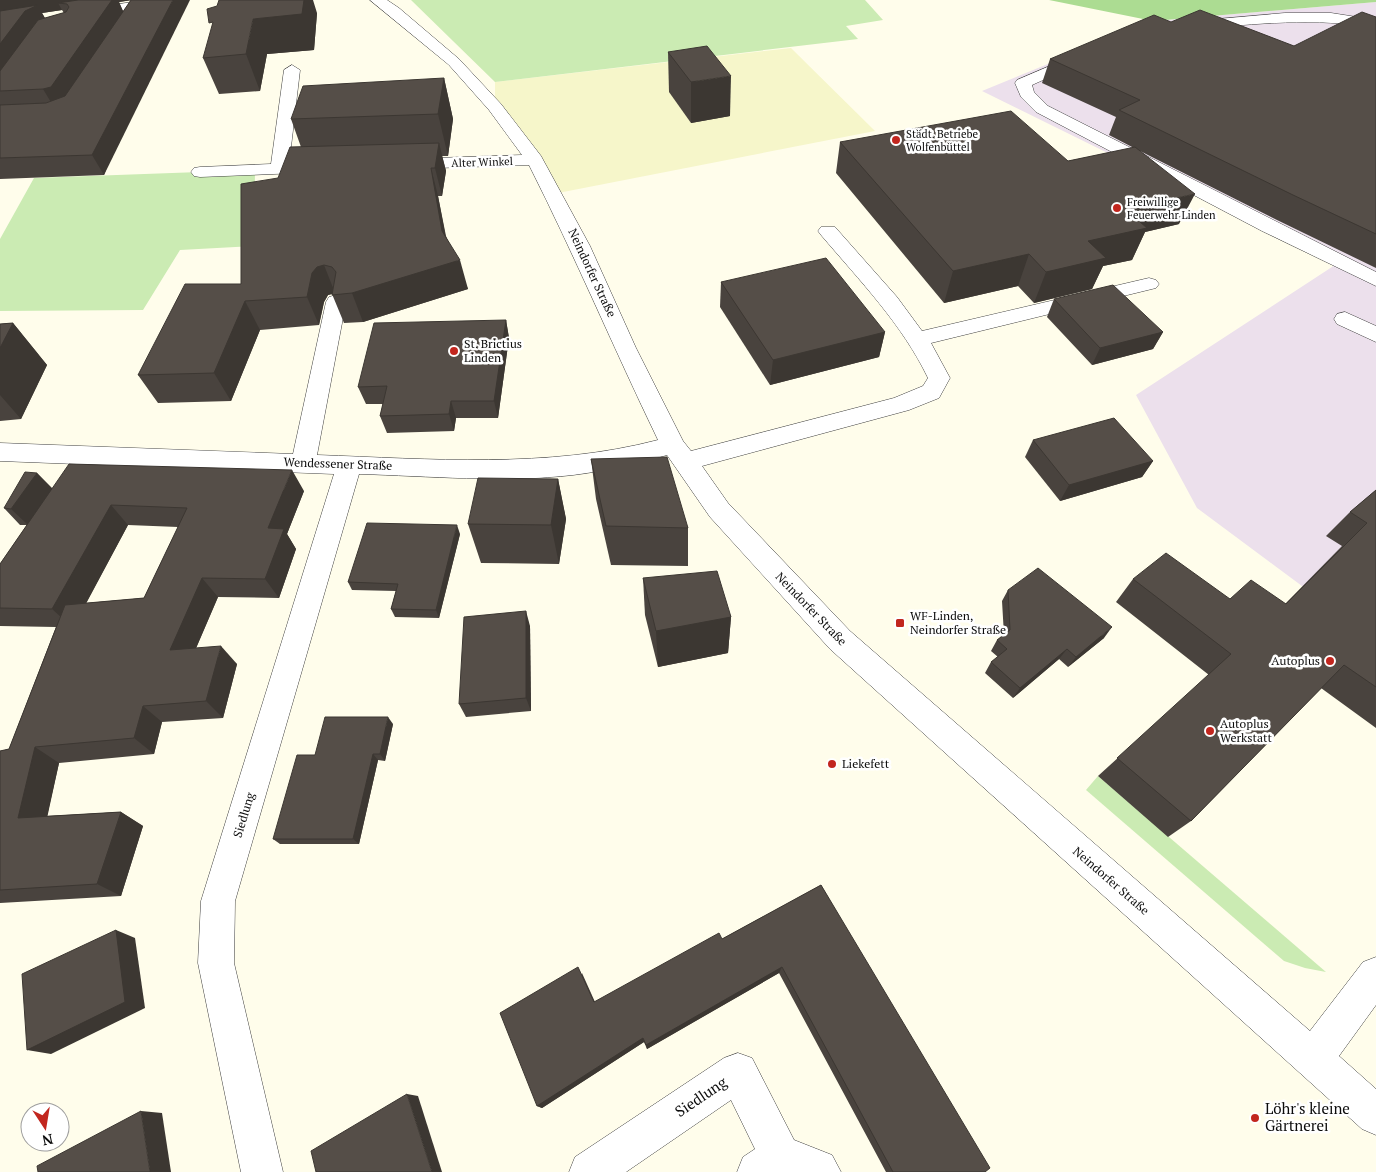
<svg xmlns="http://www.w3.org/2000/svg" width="1376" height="1172" font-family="'PT Serif',serif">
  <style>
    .industrial { fill: #ece0ec }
    .farmland { fill: #f6f6ca }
    .green { fill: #cbebb3 }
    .forest { fill: #acdc92 }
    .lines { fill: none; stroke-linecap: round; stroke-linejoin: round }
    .minor-casing { stroke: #3f3f3f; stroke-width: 1 }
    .minor { fill: #fff; fill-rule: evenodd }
    .wall { fill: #49433e; fill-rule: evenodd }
    .shaded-wall { fill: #3c3732 }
    .building { fill: #554e48; stroke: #3c3732 }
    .poi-dot { fill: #c2261e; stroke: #fff; stroke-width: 2 }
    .labels { text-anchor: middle; stroke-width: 5; stroke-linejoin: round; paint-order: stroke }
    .far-poi-label { font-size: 11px; fill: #0c0c0c; stroke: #fff; text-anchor: start }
    .far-street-label { font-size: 11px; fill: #0c0c0c; stroke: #fff }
    .street-label { font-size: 12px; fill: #0c0c0c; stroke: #fff }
    .poi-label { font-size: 12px; fill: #0c0c0c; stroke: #fff; text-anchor: start }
    .near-street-label { font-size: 15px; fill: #0c0c0c; stroke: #fff }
    .near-poi-label { font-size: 15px; fill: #0c0c0c; stroke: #fff; text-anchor: start }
  </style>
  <rect width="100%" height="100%" fill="#fffdeb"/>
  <path class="industrial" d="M1376 2V637L1302 586 1197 508 1136 395 1335 265 982 91 1153 21Z"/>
  <path class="farmland" d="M791 48 875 131 553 194 495 107V82Z"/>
  <g class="green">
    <path d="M411 0H865L883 20 846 26 858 39 495 82Z"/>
    <path d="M255 170 254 246 180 250 143 310 0 311V239L34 178Z"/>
    <path d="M1098 776 1326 972 1305 968 1284 961 1086 790Z"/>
  </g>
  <path class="forest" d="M1049 0H1376V2L1153 21Z"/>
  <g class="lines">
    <defs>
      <g id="minor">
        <path d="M146 0H182L175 4 86 17 79 13 86 9Z"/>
        <path d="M370 0H387L399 8 459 59 501 104 541 156 590 246 636 348 683 441 691 451 894 398 923 386 928 378C902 324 860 281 821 235L818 231 821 227H835L897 297 922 331 1149 278 1156 280 1159 284 1156 288 931 343 950 378 939 398 909 410 702 466 728 503 850 631 1310 1031 1363 962 1376 957V1005L1339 1056 1376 1089V1135L1362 1129 830 649 710 517 667 455C636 464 605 471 573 475 505 483 428 476 359 474L235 901 234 963 283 1172H241L198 963 201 901 334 474 0 461V443L293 454 326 302 329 297 336 295 343 297 346 302 317 455C431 459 547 469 658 440 614 349 575 256 529 165L406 169 400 168 397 164 400 160 406 159 522 155 489 110 449 65Z"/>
        <path d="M1285 13H1331L1376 20V28C1315 17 1256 24 1195 29L1188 25 1195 21Z"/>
        <path d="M1078 54 1083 56 1086 59 1083 62 1032 85 1034 92 1048 106 1376 272V286L1262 231 1036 112 1021 97 1015 83 1017 80Z"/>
        <path d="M292 65 300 70 289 164H324L327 168 324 172 200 177 194 176 191 172 194 168 200 167 271 164 284 70Z"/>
        <path d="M1345 312 1376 326V342L1337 324 1334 319 1337 314Z"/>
        <path d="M738 1053 752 1058 794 1140 832 1155 841 1172H737L743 1157 755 1149 731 1100 626 1172H569L575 1157 724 1058Z"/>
      </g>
    </defs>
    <use href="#minor" class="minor-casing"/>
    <use href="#minor" class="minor"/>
  </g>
  <g class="wall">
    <path d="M0 0H173L104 175 0 179ZM131 0 123 12 119 2ZM62 10 64 13 45 18 42 13Z"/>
    <path d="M317 13 314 50 267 54 260 91 219 94 203 58Z"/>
    <path d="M1376 17V268L1277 220 1138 150 1179 224 1145 232 1132 260 1103 266 1092 289 1034 303 1018 286 944 303 836 173 840 142 1068 161 1134 148 1109 135 1116 117 1042 83 1050 59 1171 22 1294 46Z"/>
    <path d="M668 52 730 116 691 123 669 92Z"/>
    <path d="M444 78 453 119 448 156H442L446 171 442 196H438L446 236 468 289 363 322 344 323 332 294 328 295 324 302 319 325 260 330 231 401 158 403 138 375 241 284 278 178 301 147 291 119Z"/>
    <path d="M721 282 885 332 879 357 770 385 720 307Z"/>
    <path d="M1054 299 1163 332 1153 349 1092 365 1047 317Z"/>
    <path d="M506 320 509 338 498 418H456L454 431 387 433 380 416 383 404H366L358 387Z"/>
    <path d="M13 323 47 365 21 419 0 421V324Z"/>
    <path d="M1033 440 1153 461 1142 477 1060 501 1025 457Z"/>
    <path d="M591 459 688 528V566L611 565 596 499Z"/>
    <path d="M37 473 52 489 304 491 287 534 296 549 279 598 218 597 196 648 237 664 223 718 162 722 154 754 59 763 47 816 121 812 143 826 121 896 0 903V751L9 749 56 627 0 626V564L27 525H20L4 508ZM128 525 178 527 144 598 86 603Z"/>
    <path d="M558 479 566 519 559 564 481 563 468 524Z"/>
    <path d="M1376 490V728L1321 688 1191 821 1168 837 1098 776 1209 675 1116 602 1133 579 1230 599 1285 604 1342 546 1326 536 1350 512Z"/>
    <path d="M460 534 439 618 395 617 391 609 396 591 352 590 348 582Z"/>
    <path d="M643 578 731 617 728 653 658 667 645 615Z"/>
    <path d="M1008 590 1104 638 1068 667 1059 659 1013 698 985 673 991 662 998 657 991 651 997 640 1004 635 1002 601Z"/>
    <path d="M530 626 531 711 466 717 459 704Z"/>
    <path d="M393 724 385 761 378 760 359 844H280L273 839 315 755Z"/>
    <path d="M821 885 985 1172H886L779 973 647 1049 644 1042 542 1108 537 1106 582 973 595 1002 722 939Z"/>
  </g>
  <g class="shaded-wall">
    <path d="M0 0H133L119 2 124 13 63 106 55 109 43 89 109 3 67 4 58 3 62 10 42 13 48 24 0 79Z"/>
    <path d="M173 0H190L104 175 92 155Z"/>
    <path d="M304 0H313L317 13 314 50 267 54 260 91 246 54 253 19Z"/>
    <path d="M731 76 730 116 691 123V82Z"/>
    <path d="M444 78 453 119 448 156 438 114Z"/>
    <path d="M439 143 446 171 442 196 435 168Z"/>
    <path d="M431 168 438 196 450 260 442 231Z"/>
    <path d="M1195 194 1179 224 1145 232 1132 260 1103 266 1092 289 1034 303 1046 272 1088 241 1125 209Z"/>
    <path d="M1029 254 1018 286 944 303 953 271Z"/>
    <path d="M460 260 468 289 363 322 352 293Z"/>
    <path d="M324 265 335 293 328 295 324 302 319 325 307 297 312 273 317 267Z"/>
    <path d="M245 301 260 330 231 401 214 373Z"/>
    <path d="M506 320 509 338 498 418 494 401Z"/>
    <path d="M13 323 47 365 21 419 0 395V348Z"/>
    <path d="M885 332 879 357 770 385 773 360Z"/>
    <path d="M1163 332 1153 349 1092 365 1100 348Z"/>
    <path d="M451 401 456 418 454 431 449 414Z"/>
    <path d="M1153 461 1142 477 1060 501 1069 485Z"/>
    <path d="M292 470 304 491 287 534 296 549 279 598 265 579 268 528Z"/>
    <path d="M37 473 53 489 28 525 11 509Z"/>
    <path d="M558 479 566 519 559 564 551 525Z"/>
    <path d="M111 505 128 525 73 628 52 609Z"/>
    <path d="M457 525 460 534 439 618 436 610Z"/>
    <path d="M202 578 218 597 188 667 170 650Z"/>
    <path d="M526 611 530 626 531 711 526 698Z"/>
    <path d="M731 617 728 653 658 667 656 631Z"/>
    <path d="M1112 627 1104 638 1068 667 1076 657Z"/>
    <path d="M221 646 237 664 223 718 206 701Z"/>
    <path d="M1067 649 1059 659 1013 698 1020 688Z"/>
    <path d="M143 706 162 722 154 754 134 738Z"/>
    <path d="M388 717 393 724 385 761 380 754Z"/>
    <path d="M35 747 59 763 44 832 18 818Z"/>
    <path d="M373 754 378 760 359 844 353 839Z"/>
    <path d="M121 812 143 826 121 896 97 884Z"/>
    <path d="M116 930 135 938 145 1008 51 1054 27 1050Z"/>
    <path d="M782 967 779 973 647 1049 646 1045Z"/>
    <path d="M643 1038 644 1042 542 1108 537 1106Z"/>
    <path d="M407 1094 418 1096 442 1172H432Z"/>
    <path d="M141 1111 162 1113 171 1172H150Z"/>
  </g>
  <g class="building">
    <path d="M78 0H112L51 87 43 89 0 91V71L38 20 66 12 69 7 67 4 58 3Z"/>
    <path d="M131 0H173L92 155 0 158V105L46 103 65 96Z"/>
    <path d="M219 0H304L302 14 253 19 246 54 203 58 213 22 209 23 207 9 217 6Z"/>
    <path d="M38 5 25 11 0 44V11Z"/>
    <path d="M1200 10 1294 46 1362 12 1376 17V234L1293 195 1119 110 1140 100 1050 59 1154 15 1171 22Z"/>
    <path d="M707 46 731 76 691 82 668 52Z"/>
    <path d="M444 78 438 114 291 119 303 86Z"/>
    <path d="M1011 111 1068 161 1135 147 1195 194 1125 209 1147 228 1088 241 1106 258 1046 272 1029 254 953 271 840 142Z"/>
    <path d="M439 143 435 168H431L442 231 460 260 352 293 332 295 336 272 332 267 324 265 317 267 312 273 307 297 245 301 214 373 138 375 185 284H241V184L278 178 290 147Z"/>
    <path d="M826 258 885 332 773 360 721 282Z"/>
    <path d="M1113 285 1163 332 1100 348 1054 299Z"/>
    <path d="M506 320 494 401H451L449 414 380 416 387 386 358 387 374 323Z"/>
    <path d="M13 323 0 348V324Z"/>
    <path d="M1114 418 1153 461 1069 485 1033 440Z"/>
    <path d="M667 457 688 528 606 526 591 459Z"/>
    <path d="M69 464 292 470 268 528 284 529 265 579 202 578 170 650 221 646 206 701 143 706 134 738 35 747 18 818 121 812 97 884 0 890V751L9 749 65 605 144 598 187 508 111 505 52 609 0 608V564Z"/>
    <path d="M25 472 37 473 11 509 4 508Z"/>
    <path d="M478 478 558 479 551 525 468 524Z"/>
    <path d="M1376 490V687L1344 665 1191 821 1117 758 1231 654 1133 579 1166 553 1230 599 1251 580 1286 604 1367 523 1350 512Z"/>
    <path d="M367 523 457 525 436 610 391 609 398 584 348 582Z"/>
    <path d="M1038 568 1112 627 1076 657 1067 649 1020 688 991 662 1007 649 997 640 1010 630 1008 590Z"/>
    <path d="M717 571 731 617 656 631 643 578Z"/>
    <path d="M526 611V698L459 704 464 617Z"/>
    <path d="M325 717H388L380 754H373L353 839H273L297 755H315Z"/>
    <path d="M821 885 990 1168 985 1172H893L782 967 646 1045 643 1038 537 1106 500 1013 578 967 594 1002 719 933 722 939Z"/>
    <path d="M116 930 125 1002 27 1050 22 974Z"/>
    <path d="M407 1094 432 1172H316L311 1151Z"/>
    <path d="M141 1111 150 1172H38L37 1166Z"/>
  </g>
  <g class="poi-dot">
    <circle cx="896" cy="140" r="5"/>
    <circle cx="1117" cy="208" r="5"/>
    <circle cx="454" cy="351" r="5"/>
    <rect x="895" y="618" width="10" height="10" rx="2.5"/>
    <circle cx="1330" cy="661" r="5"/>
    <circle cx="1210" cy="731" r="5"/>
    <circle cx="832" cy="764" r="5"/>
    <circle cx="1255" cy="1118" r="5"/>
  </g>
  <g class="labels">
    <g class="far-poi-label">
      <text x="906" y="138">Städt. Betriebe<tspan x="906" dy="13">Wolfenbüttel</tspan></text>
      <text x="1127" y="206">Freiwillige<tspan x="1127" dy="13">Feuerwehr Linden</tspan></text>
    </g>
    <g class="far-street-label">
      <text transform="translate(482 162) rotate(-2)" y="4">Alter Winkel</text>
    </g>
    <g class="street-label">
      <text transform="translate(592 273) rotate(65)" y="4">Neindorfer Straße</text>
      <text transform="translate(338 464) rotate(2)" y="4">Wendessener Straße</text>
      <text transform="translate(811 609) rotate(46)" y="4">Neindorfer Straße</text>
      <text transform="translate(244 815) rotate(-73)" y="4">Siedlung</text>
      <text transform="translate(1111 881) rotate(41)" y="4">Neindorfer Straße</text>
    </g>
    <g class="poi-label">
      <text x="464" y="348">St. Brictius<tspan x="464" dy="14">Linden</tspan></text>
      <text x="910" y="620">WF-Linden,<tspan x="910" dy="14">Neindorfer Straße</tspan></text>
      <text x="1320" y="665" text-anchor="end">Autoplus</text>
      <text x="1220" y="728">Autoplus<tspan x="1220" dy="14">Werkstatt</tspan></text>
      <text x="842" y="768">Liekefett</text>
    </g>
    <g class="near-street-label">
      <text transform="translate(701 1097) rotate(-34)" y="5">Siedlung</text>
    </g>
    <g class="near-poi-label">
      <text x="1265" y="1114">Löhr's kleine<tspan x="1265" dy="17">Gärtnerei</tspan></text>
    </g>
  </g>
  <g transform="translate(45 1127) rotate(168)"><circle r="24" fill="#ffffff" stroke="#9e9e9e"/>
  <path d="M0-4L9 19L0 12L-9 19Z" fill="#c2261e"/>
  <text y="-8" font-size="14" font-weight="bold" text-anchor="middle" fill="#0c0c0c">N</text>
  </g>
</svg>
